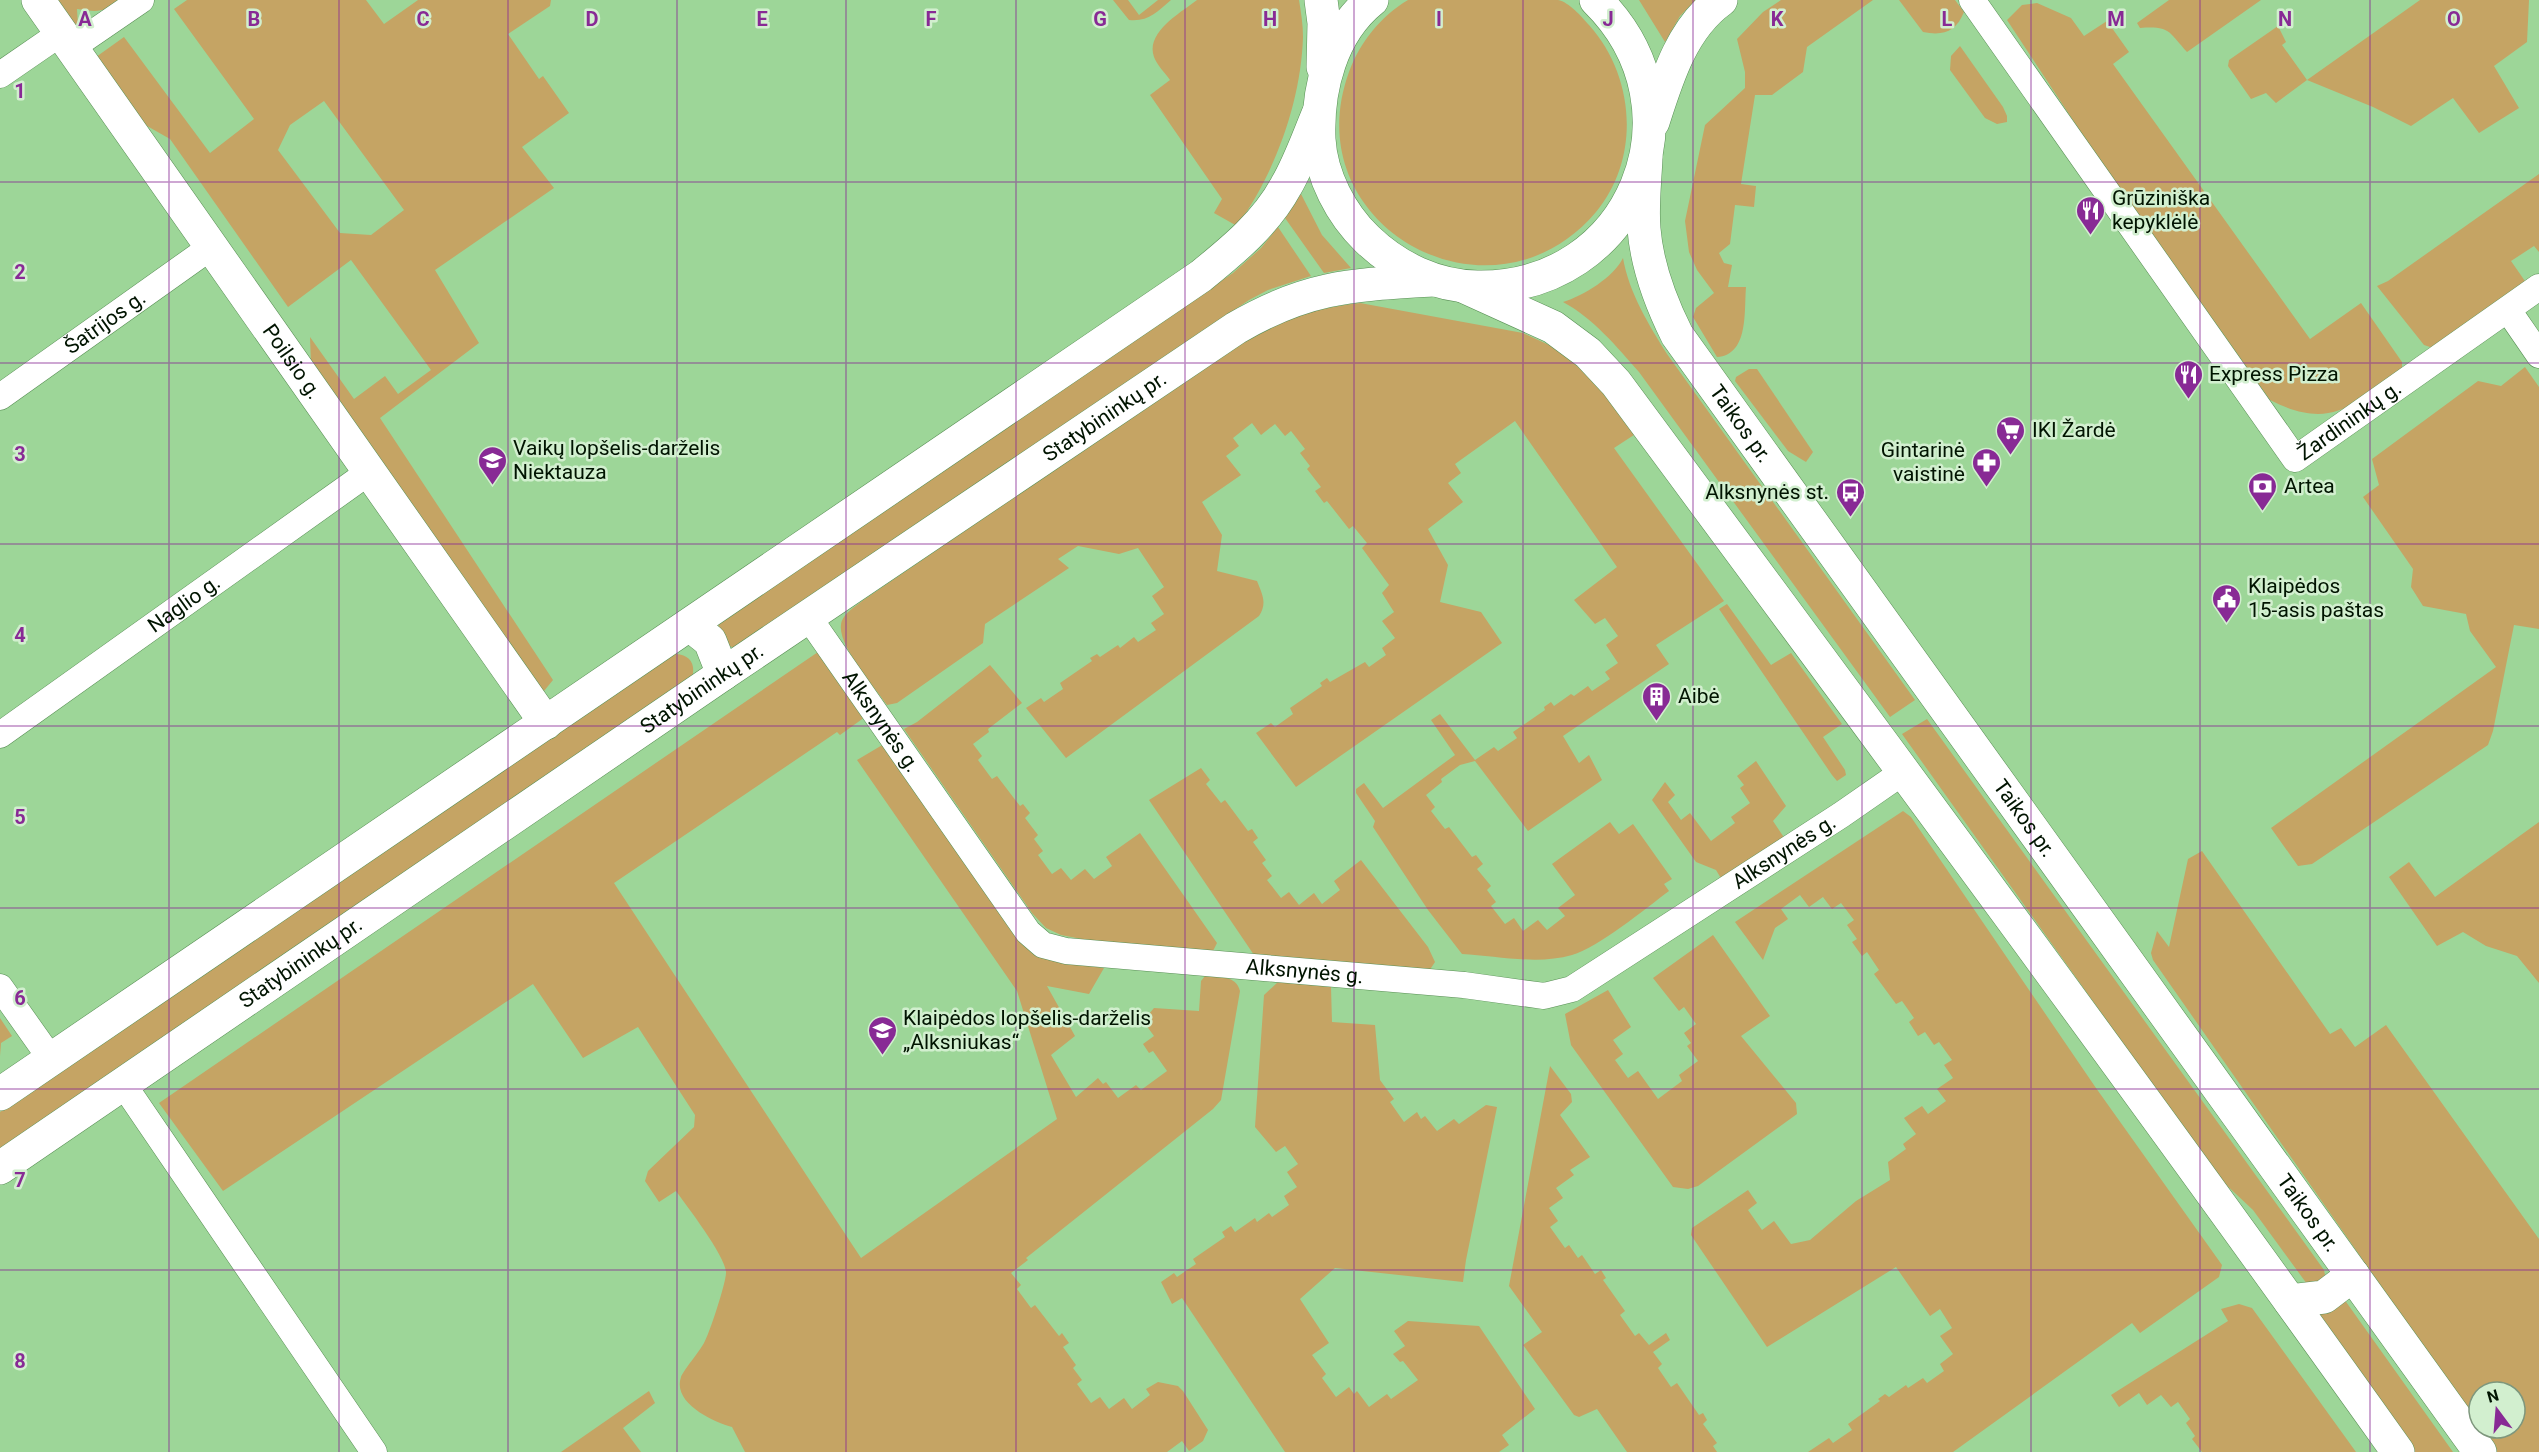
<svg xmlns="http://www.w3.org/2000/svg" width="2539" height="1452" font-family="Roboto,sans-serif">
  <style>
    .green { fill: #c5a464; fill-rule: evenodd }
    .lines { fill: none; stroke-linecap: round; stroke-linejoin: round }
    .street-casing { stroke: #588f55; stroke-width: 27 }
    .secondary-casing { stroke: #588f55; stroke-width: 34 }
    .primary-casing { stroke: #588f55; stroke-width: 34 }
    .street { stroke: #fff; stroke-width: 26 }
    .secondary { stroke: #fff; stroke-width: 33 }
    .primary { stroke: #fff; stroke-width: 33 }
    .grid { fill: none; stroke: #882a95; stroke-width: 1.5; stroke-opacity: 0.55 }
    .labels { text-anchor: middle; stroke-width: 5; stroke-linejoin: round; paint-order: stroke }
    .poi-label { font-size: 21px; fill: #011401; stroke: #d2efcf; text-anchor: start }
    .street-label { font-size: 21px; fill: #011401; stroke: #d2efcf }
    .grid-label { font-size: 20px; text-anchor: middle; font-weight: bold; fill: #882a95; stroke: #d2efcf; stroke-width: 5; stroke-linejoin: round; paint-order: stroke }
  </style>
  <rect width="100%" height="100%" fill="#9dd698"/>
  <g class="green">
    <path d="M53 0H120C103 13 98 12 77 9L78 26 73 30Z"/>
    <path d="M187 0H366L384 24 418 0H551L550 6 508 34 539 79 543 76 569 113 522 147 554 188 435 270 479 343 380 418 553 680 544 691 532 684 311 364 310 337 354 399 385 376 398 394 431 370 351 260 288 307 170 139 133 118 96 57 124 37 210 153 254 119 174 9ZM324 101 404 210 371 235 340 233 278 150 290 125Z"/>
    <path d="M1113 0H1128L1139 15 1158 0H1171C1157 12 1148 22 1129 20Z"/>
    <path d="M1197 0H1299C1301 12 1303 25 1303 37 1301 102 1275 173 1237 226L1214 213 1222 199 1150 95 1170 80C1165 73 1157 65 1154 57 1145 32 1182 12 1197 0Z"/>
    <path d="M1408 0C1443 0 1478 0 1512 0 1527 0 1544 0 1558 0 1569 2 1582 17 1589 25 1635 76 1641 158 1596 212 1491 336 1293 225 1349 72 1360 42 1381 16 1408 0Z"/>
    <path d="M1639 0H1696L1680 16 1665 42Z"/>
    <path d="M1781 0H1873L1807 47 1803 72 1772 95H1755L1741 184 1756 186 1754 207 1735 205 1730 244 1719 253 1724 263 1732 265 1728 287H1746C1744 311 1749 355 1717 357L1693 317 1696 308 1714 293 1697 270 1689 252 1685 221 1705 125 1745 88V72L1737 39 1763 12Z"/>
    <path d="M1899 0H1955L1964 12C1956 32 1943 36 1923 32Z"/>
    <path d="M2169 0H2261L2187 52C2168 31 2170 26 2140 28L2137 23Z"/>
    <path d="M2420 0H2529L2527 42 2494 66 2519 108 2479 133 2453 98 2411 126 2373 107 2307 80 2276 103 2266 93 2251 99 2228 66 2229 60 2278 26 2286 42 2282 45 2307 80Z"/>
    <path d="M2037 3 2071 18 2084 36 2107 21 2129 52 2113 64 2310 339 2361 303 2402 362V373C2351 405 2331 431 2270 400L2090 146 2007 20 2022 5Z"/>
    <path d="M1960 46 2003 107 2007 116V122L1997 124 1985 118 1950 70 1951 56Z"/>
    <path d="M2539 174V252L2534 246 2511 261 2527 284 2436 349 2424 345 2377 286 2388 281Z"/>
    <path d="M1301 194 1322 235 1351 268 1324 273 1285 218Z"/>
    <path d="M1278 227 1311 276 1268 290 1249 300 737 649 727 645 718 629 719 622 1233 273 1261 248Z"/>
    <path d="M1623 258C1629 293 1649 325 1667 354L1915 700 1890 717 1639 372C1617 347 1593 318 1563 302 1583 296 1614 277 1623 258Z"/>
    <path d="M1360 303 1523 333 1560 350 1605 392 1637 433 1614 448 1724 601 1656 645 1669 664 1563 736 1579 763 1589 755 1602 780 1528 831 1475 761 1460 765 1441 779 1442 782 1426 795 1435 807 1431 811 1445 829 1449 827 1472 857 1476 855 1483 864 1477 869 1491 886 1487 890 1496 902 1491 906 1505 924 1514 918 1523 931 1538 920 1547 930 1565 916 1558 908 1575 895 1552 864 1610 822 1619 834 1633 824 1672 879 1664 884 1669 891C1645 909 1599 947 1572 955 1538 965 1497 956 1462 954L1428 910 1373 827 1375 821 1356 793V789L1364 783 1383 808 1455 755 1431 720 1440 714 1475 760 1494 747 1498 751 1517 738 1513 732 1545 710 1544 707 1551 702 1554 706 1571 694 1574 696 1588 686 1592 691 1610 679 1605 672 1618 663 1606 645 1618 636 1605 618 1595 624 1574 600 1617 567 1515 421 1455 464 1461 473 1448 483 1463 502 1428 529 1448 565 1440 602 1481 612 1502 643 1296 787 1256 733 1271 723 1275 727 1293 714 1290 708 1322 686 1320 683 1327 678 1330 682 1365 662 1369 667 1386 655 1382 648 1395 638 1382 621 1394 612 1382 593 1389 585 1362 548 1367 543 1353 526 1349 529 1327 501 1324 503 1315 491 1321 487 1307 469 1310 466 1300 453 1305 449 1291 431 1285 436 1275 424 1261 435 1252 423 1233 438 1239 446 1226 456 1241 475 1202 502 1222 535 1217 571 1257 581C1263 596 1267 603 1259 616L1066 758 1026 708 1041 698 1044 702 1063 689 1060 683 1092 661 1090 658 1097 654 1100 657 1118 645 1120 648 1134 637 1138 642 1156 630 1151 623 1164 614 1152 596 1164 587 1138 548 1119 554 1078 546 1058 559 1069 568 985 624 983 643 897 703 887 705C875 688 838 646 841 625 842 614 855 607 862 601L1243 341C1282 318 1316 308 1360 303Z"/>
    <path d="M2525 367 2539 387V629L2514 625 2493 731 2488 745 2312 864 2298 866 2271 828 2496 667 2470 631 2466 614 2423 606 2411 587 2413 569 2363 497 2379 485 2372 459 2478 381 2501 386Z"/>
    <path d="M1749 369H1757L1813 452 1806 462 1788 451 1735 381 1736 377Z"/>
    <path d="M1727 604 1771 665 1791 653 1842 724 1823 737 1845 770 1846 775 1837 781 1832 775 1719 609Z"/>
    <path d="M818 652 865 717 840 735 837 732 614 883 861 1258 1057 1119 1017 991 857 760 884 744 1014 935C1047 965 1063 962 1104 968L1089 994 1047 986 1075 1036 1051 1055 1076 1097 1098 1078 1103 1084 1106 1082 1118 1098 1136 1085 1141 1090 1167 1071 1153 1051 1149 1053 1143 1044 1154 1036 1143 1021 1154 1008 1199 1011 1201 981 1205 976C1219 977 1236 975 1240 991L1221 1100 1213 1109 1026 1258 1028 1260 1011 1273 1021 1285 1017 1289 1031 1308 1035 1305 1059 1336 1062 1333 1069 1343 1063 1347 1076 1365 1073 1368 1082 1380 1077 1384 1091 1403 1100 1397 1109 1409 1124 1398 1132 1409 1150 1395 1146 1389 1158 1382 1178 1386 1183 1391 1208 1430 1203 1441 1189 1451 1182 1441 1167 1452H745L732 1427C713 1422 672 1403 681 1377 683 1371 699 1352 704 1343 709 1335 726 1283 726 1273 727 1258 686 1205 676 1191L659 1202 645 1181 648 1171 694 1127 695 1115 638 1027 583 1058 533 984 223 1191 159 1103Z"/>
    <path d="M676 654C690 655 696 664 692 678L0 1151V1112L669 656Z"/>
    <path d="M990 665 1022 703 988 729 989 732 973 744 982 756 978 760 992 779 997 776 1020 806 1023 804 1030 813 1025 818 1038 835 1034 839 1043 851 1038 855 1052 874 1061 868 1071 880 1085 869 1094 879 1112 866 1106 857 1140 833 1217 943 1213 951 1087 940 1061 935 1046 928 1032 913 904 729 917 722Z"/>
    <path d="M1927 719 2324 1270 2325 1275 2321 1283 2307 1284 2253 1210 2220 1179 1902 734Z"/>
    <path d="M1756 761 1786 806 1773 821 1785 839 1722 880 1716 870 1696 862 1652 800 1665 782 1675 795 1668 802 1681 820 1690 813 1711 841 1735 823 1731 817 1750 803 1740 788 1744 785 1737 776Z"/>
    <path d="M1201 768 1210 780 1206 784 1221 803 1225 800 1248 831 1252 829 1258 838 1253 842 1266 860 1262 863 1272 876 1267 880 1281 898 1289 892 1299 905 1314 893 1322 904 1340 890 1334 881 1361 860 1428 947 1435 962 1429 971 1254 955 1149 800Z"/>
    <path d="M1903 811 1911 817 2096 1088 2222 1265 2219 1277 2140 1333 2132 1323 1953 1452H1808L1829 1438 1833 1443 1852 1430 1848 1424 1880 1401 1878 1399 1885 1394 1889 1397 1906 1385 1908 1388 1923 1378 1927 1383 1944 1371 1940 1364 1953 1354 1940 1336 1952 1328 1940 1309 1930 1316 1896 1267 1767 1347 1691 1235 1692 1228 1748 1190 1757 1203 1748 1210 1762 1230 1774 1221 1791 1244 1810 1240 1856 1201 1890 1180 1888 1162 1906 1149 1903 1144 1916 1134 1904 1118 1922 1106 1928 1114 1946 1101 1937 1089 1953 1078 1944 1065 1952 1060 1939 1042 1934 1045 1925 1032 1918 1036 1909 1022 1914 1018 1902 1001 1896 1004 1874 974 1879 970 1867 952 1862 956 1852 942 1857 939 1847 925 1854 920 1841 903 1832 909 1823 897 1809 907 1800 895 1781 909 1788 919 1775 928 1763 960 1735 922Z"/>
    <path d="M2539 822V983L2517 956 2486 946 2463 932 2437 946 2389 877 2409 862 2435 897Z"/>
    <path d="M2202 851 2330 1034 2341 1028 2355 1047 2386 1025 2539 1239V1452H2497L2481 1428H2515V1392H2479V1426L2153 960 2151 953 2157 931 2169 947 2188 859Z"/>
    <path d="M1713 935 1770 1016 1741 1036 1796 1103 1797 1114 1698 1186 1688 1189 1673 1187 1571 1045 1565 1014 1608 990 1631 1027 1613 1040 1623 1054 1615 1060 1628 1078 1638 1071 1658 1099 1682 1081 1679 1075 1698 1061 1687 1046 1691 1043 1684 1033 1696 1024 1684 1007 1679 1011 1653 978Z"/>
    <path d="M1278 982 1331 987 1332 1022 1375 1025 1380 1080 1394 1099 1390 1102 1404 1122 1417 1112 1421 1119 1425 1116 1437 1131 1454 1119 1459 1124 1486 1105 1497 1107 1466 1260 1463 1282 1335 1268 1300 1299 1329 1343 1312 1355 1326 1374 1322 1378 1336 1397 1349 1387 1354 1394 1357 1391 1369 1407 1387 1394 1391 1399 1418 1380 1403 1361 1400 1362 1393 1354 1405 1346 1394 1331 1408 1321 1479 1326 1535 1409 1502 1435 1509 1445 1499 1452H1285L1182 1298 1172 1304 1161 1282 1174 1273 1177 1277 1196 1264 1193 1259 1225 1237 1222 1232 1231 1226 1235 1232 1255 1218 1257 1222 1269 1213 1272 1217 1289 1205 1284 1196 1297 1187 1287 1172 1298 1164 1285 1146 1276 1152 1255 1127 1264 995Z"/>
    <path d="M0 1018 12 1036 1 1043 0 1056Z"/>
    <path d="M1550 1066 1571 1094 1572 1102 1560 1115 1590 1157 1570 1170 1574 1175 1556 1188 1563 1198 1549 1208 1558 1221 1550 1227 1565 1248 1569 1245 1578 1258 1582 1255 1595 1274 1601 1270 1606 1278 1603 1280 1625 1311 1620 1315 1635 1336 1639 1333 1649 1345 1666 1333 1670 1340 1653 1352 1662 1364 1658 1368 1671 1387 1677 1383 1699 1415 1703 1413 1707 1420 1703 1424 1717 1443 1713 1446 1717 1452H1627L1597 1409 1579 1417 1574 1415 1523 1345 1542 1332 1509 1286Z"/>
    <path d="M2344 1299 2453 1452H2415L2316 1315 2335 1309Z"/>
    <path d="M2239 1304 2252 1308 2356 1452H2202L2192 1439 2195 1436 2186 1423 2190 1419 2178 1402 2171 1407 2161 1395 2147 1405 2139 1393 2119 1407 2111 1395 2228 1321 2221 1309Z"/>
    <path d="M649 1391 655 1403 623 1428 641 1452H561Z"/>
  </g>
  <g class="lines">
    <defs>
      <g id="street">
        <path id="s1" d="M1972 0 2295 459 2539 287"/>
        <path d="M71 48 141 0"/>
        <path d="M0 75 61 33"/>
        <path d="M2508 310 2539 355"/>
        <path id="s2" d="M0 397 211 247"/>
        <path id="s3" d="M809 618 1028 932 1043 945 1066 951 1464 985 1544 996 1572 989 1841 815 1903 772"/>
        <path id="s4" d="M0 735 369 472"/>
        <path d="M0 987 51 1059"/>
        <path d="M123 1084 374 1452"/>
      </g>
      <g id="secondary">
        <path id="s5" d="M38 0 546 723"/>
      </g>
      <g id="primary">
        <path d="M1321 0 1324 23 1323 67"/>
        <path d="M1372 0C1331 33 1317 89 1319 139 1321 176 1341 214 1367 239 1397 268 1436 286 1477 287 1633 290 1707 109 1596 0"/>
        <path d="M1653 122C1667 78 1682 28 1721 0"/>
        <path id="s6" d="M1646 158C1645 181 1642 206 1644 229 1647 267 1660 301 1677 335L2480 1452"/>
        <path d="M1465 287 1553 327 1588 353 1616 383C1879 738 2142 1093 2398 1452"/>
        <path d="M690 625 710 641 723 674"/>
        <path d="M0 1094 1201 276C1233 250 1266 223 1286 186 1299 164 1308 138 1318 114"/>
        <path id="s7" d="M0 1168 723 674 1236 328C1308 286 1352 285 1433 280"/>
        <path d="M2290 1301 2324 1297 2353 1275"/>
      </g>
    </defs>
    <use href="#street" class="street-casing"/>
    <use href="#secondary" class="secondary-casing"/>
    <use href="#primary" class="primary-casing"/>
    <use href="#street" class="street"/>
    <use href="#secondary" class="secondary"/>
    <use href="#primary" class="primary"/>
  </g>
  <path class="grid" d="M169 0V1452M339 0V1452M508 0V1452M677 0V1452M846 0V1452M1016 0V1452M1185 0V1452M1354 0V1452M1523 0V1452M1693 0V1452M1862 0V1452M2031 0V1452M2200 0V1452M2370 0V1452M0 182H2539M0 363H2539M0 544H2539M0 726H2539M0 908H2539M0 1089H2539M0 1270H2539"/>
  <defs>
    <symbol id="restaurant-pin" viewBox="-11 -11 22 30"><path d="M0 17L-7.5 6A9.5 9.5 0 1 1 7.5 6Z" fill="#882a95" stroke="#d2efcf"/><path d="M-5-6h1v4h1v-4h1v4h1v-4h1v5L-1.5 .5V6h-2V.5L-5-1ZM5-6V6H3V1.5H1.5Q1.5-4 5-6Z" fill="#fff"/></symbol>
    <symbol id="supermarket-pin" viewBox="-11 -11 22 30"><path d="M0 17L-7.5 6A9.5 9.5 0 1 1 7.5 6Z" fill="#882a95" stroke="#d2efcf"/><path d="M-6-5.5h2.5l.6 2H6L4.5 2H-2.5L-4.4-4H-6ZM-1.5 3.2a1.3 1.3 0 1 0 .1 0ZM3 3.2a1.3 1.3 0 1 0 .1 0Z" fill="#fff"/></symbol>
    <symbol id="school-pin" viewBox="-11 -11 22 30"><path d="M0 17L-7.5 6A9.5 9.5 0 1 1 7.5 6Z" fill="#882a95" stroke="#d2efcf"/><path d="M0-5L7-2L0 1L-7-2ZM-4 1L0 2.5L4 1V4Q0 6-4 4Z" fill="#fff"/></symbol>
    <symbol id="pharmacy-pin" viewBox="-11 -11 22 30"><path d="M0 17L-7.5 6A9.5 9.5 0 1 1 7.5 6Z" fill="#882a95" stroke="#d2efcf"/><path d="M-2-6h4v4h4v4h-4v4h-4v-4h-4v-4h4Z" fill="#fff"/></symbol>
    <symbol id="bank-pin" viewBox="-11 -11 22 30"><path d="M0 17L-7.5 6A9.5 9.5 0 1 1 7.5 6Z" fill="#882a95" stroke="#d2efcf"/><path d="M-6-4H6V4H-6ZM0-2.3a2.3 2.3 0 1 0 0 4.6a2.3 2.3 0 1 0 0-4.6Z" fill="#fff"/></symbol>
    <symbol id="bus-pin" viewBox="-11 -11 22 30"><path d="M0 17L-7.5 6A9.5 9.5 0 1 1 7.5 6Z" fill="#882a95" stroke="#d2efcf"/><path d="M-5-6H5V4H4V6H2V4H-2V6H-4V4H-5ZM-3.5-4V0h7V-4ZM-3.5 1.2v1.5H-2V1.2ZM2 1.2v1.5H3.5V1.2Z" fill="#fff"/></symbol>
    <symbol id="civic-pin" viewBox="-11 -11 22 30"><path d="M0 17L-7.5 6A9.5 9.5 0 1 1 7.5 6Z" fill="#882a95" stroke="#d2efcf"/><path d="M-.6-6.5H3V-4.5H.6V-3L4-1V1h2V6H-6V1h2V-1L-.6-3ZM-1.2 2.5V6h2.4V2.5Z" fill="#fff"/></symbol>
    <symbol id="building-pin" viewBox="-11 -11 22 30"><path d="M0 17L-7.5 6A9.5 9.5 0 1 1 7.5 6Z" fill="#882a95" stroke="#d2efcf"/><path d="M-4-6H4V6H1V3H-1V6H-4ZM-2.5-4.3h1.7v1.8h-1.7ZM.8-4.3h1.7v1.8H.8ZM-2.5-1h1.7V.8h-1.7ZM.8-1h1.7V.8H.8Z" fill="#fff"/></symbol>
  </defs>
  <g fill-rule="evenodd">
    <use href="#restaurant-pin" x="2074" y="194" width="33" height="45"/>
    <use href="#restaurant-pin" x="2172" y="358" width="33" height="45"/>
    <use href="#supermarket-pin" x="1994" y="414" width="33" height="45"/>
    <use href="#school-pin" x="476" y="444" width="33" height="45"/>
    <use href="#pharmacy-pin" x="1970" y="446" width="33" height="45"/>
    <use href="#bank-pin" x="2246" y="470" width="33" height="45"/>
    <use href="#bus-pin" x="1834" y="476" width="33" height="45"/>
    <use href="#civic-pin" x="2210" y="582" width="33" height="45"/>
    <use href="#building-pin" x="1640" y="680" width="33" height="45"/>
    <use href="#school-pin" x="866" y="1014" width="33" height="45"/>
  </g>
  <g class="labels">
    <g class="poi-label">
      <text x="2112" y="205">Grūziniška<tspan x="2112" dy="24">kepyklėlė</tspan></text>
      <text x="2209" y="381">Express Pizza</text>
      <text x="2032" y="437">IKI Žardė</text>
      <text x="513" y="455">Vaikų lopšelis-darželis<tspan x="513" dy="24">Niektauza</tspan></text>
      <text x="1965" y="457" text-anchor="end">Gintarinė<tspan x="1965" dy="24">vaistinė</tspan></text>
      <text x="2284" y="493">Artea</text>
      <text x="1829" y="499" text-anchor="end">Alksnynės st.</text>
      <text x="2248" y="593">Klaipėdos<tspan x="2248" dy="24">15-asis paštas</tspan></text>
      <text x="1678" y="703">Aibė</text>
      <text x="903" y="1025">Klaipėdos lopšelis-darželis<tspan x="903" dy="24">„Alksniukas“</tspan></text>
    </g>
    <g class="street-label">
      <text dy="7" stroke="none"><textPath href="#s2" startOffset="129">Šatrijos g.</textPath></text>
      <text dy="7" stroke="none"><textPath href="#s5" startOffset="442">Poilsio g.</textPath></text>
      <text dy="7" stroke="none"><textPath href="#s7" startOffset="1336">Statybininkų pr.</textPath></text>
      <text dy="7" stroke="none"><textPath href="#s1" startOffset="628">Žardininkų g.</textPath></text>
      <text dy="7" stroke="none"><textPath href="#s6" startOffset="292">Taikos pr.</textPath></text>
      <text dy="7" stroke="none"><textPath href="#s4" startOffset="226">Naglio g.</textPath></text>
      <text dy="7" stroke="none"><textPath href="#s7" startOffset="850">Statybininkų pr.</textPath></text>
      <text dy="7" stroke="none"><textPath href="#s3" startOffset="126">Alksnynės g.</textPath></text>
      <text dy="7" stroke="none"><textPath href="#s6" startOffset="778">Taikos pr.</textPath></text>
      <text dy="7" stroke="none"><textPath href="#s3" startOffset="1188">Alksnynės g.</textPath></text>
      <text dy="7" stroke="none"><textPath href="#s7" startOffset="364">Statybininkų pr.</textPath></text>
      <text dy="7" stroke="none"><textPath href="#s3" startOffset="666">Alksnynės g.</textPath></text>
      <text dy="7" stroke="none"><textPath href="#s6" startOffset="1264">Taikos pr.</textPath></text>
    </g>
  </g>
  <g class="grid-label">
    <text x="85" y="26">A</text>
    <text x="254" y="26">B</text>
    <text x="423" y="26">C</text>
    <text x="592" y="26">D</text>
    <text x="762" y="26">E</text>
    <text x="931" y="26">F</text>
    <text x="1100" y="26">G</text>
    <text x="1270" y="26">H</text>
    <text x="1439" y="26">I</text>
    <text x="1608" y="26">J</text>
    <text x="1777" y="26">K</text>
    <text x="1947" y="26">L</text>
    <text x="2116" y="26">M</text>
    <text x="2285" y="26">N</text>
    <text x="2454" y="26">O</text>
    <text x="20" y="98">1</text>
    <text x="20" y="279">2</text>
    <text x="20" y="461">3</text>
    <text x="20" y="642">4</text>
    <text x="20" y="824">5</text>
    <text x="20" y="1005">6</text>
    <text x="20" y="1187">7</text>
    <text x="20" y="1368">8</text>
  </g>
  <g transform="translate(2497 1410) rotate(344)"><circle r="28" fill="#d2efcf" stroke="#7e977d" stroke-width="1.5"/>
  <path d="M0-4.5L10 22L0 15L-10 22Z" fill="#882a95"/>
  <text y="-9" font-size="16" font-weight="bold" text-anchor="middle" fill="#011401">N</text>
  </g>
</svg>
